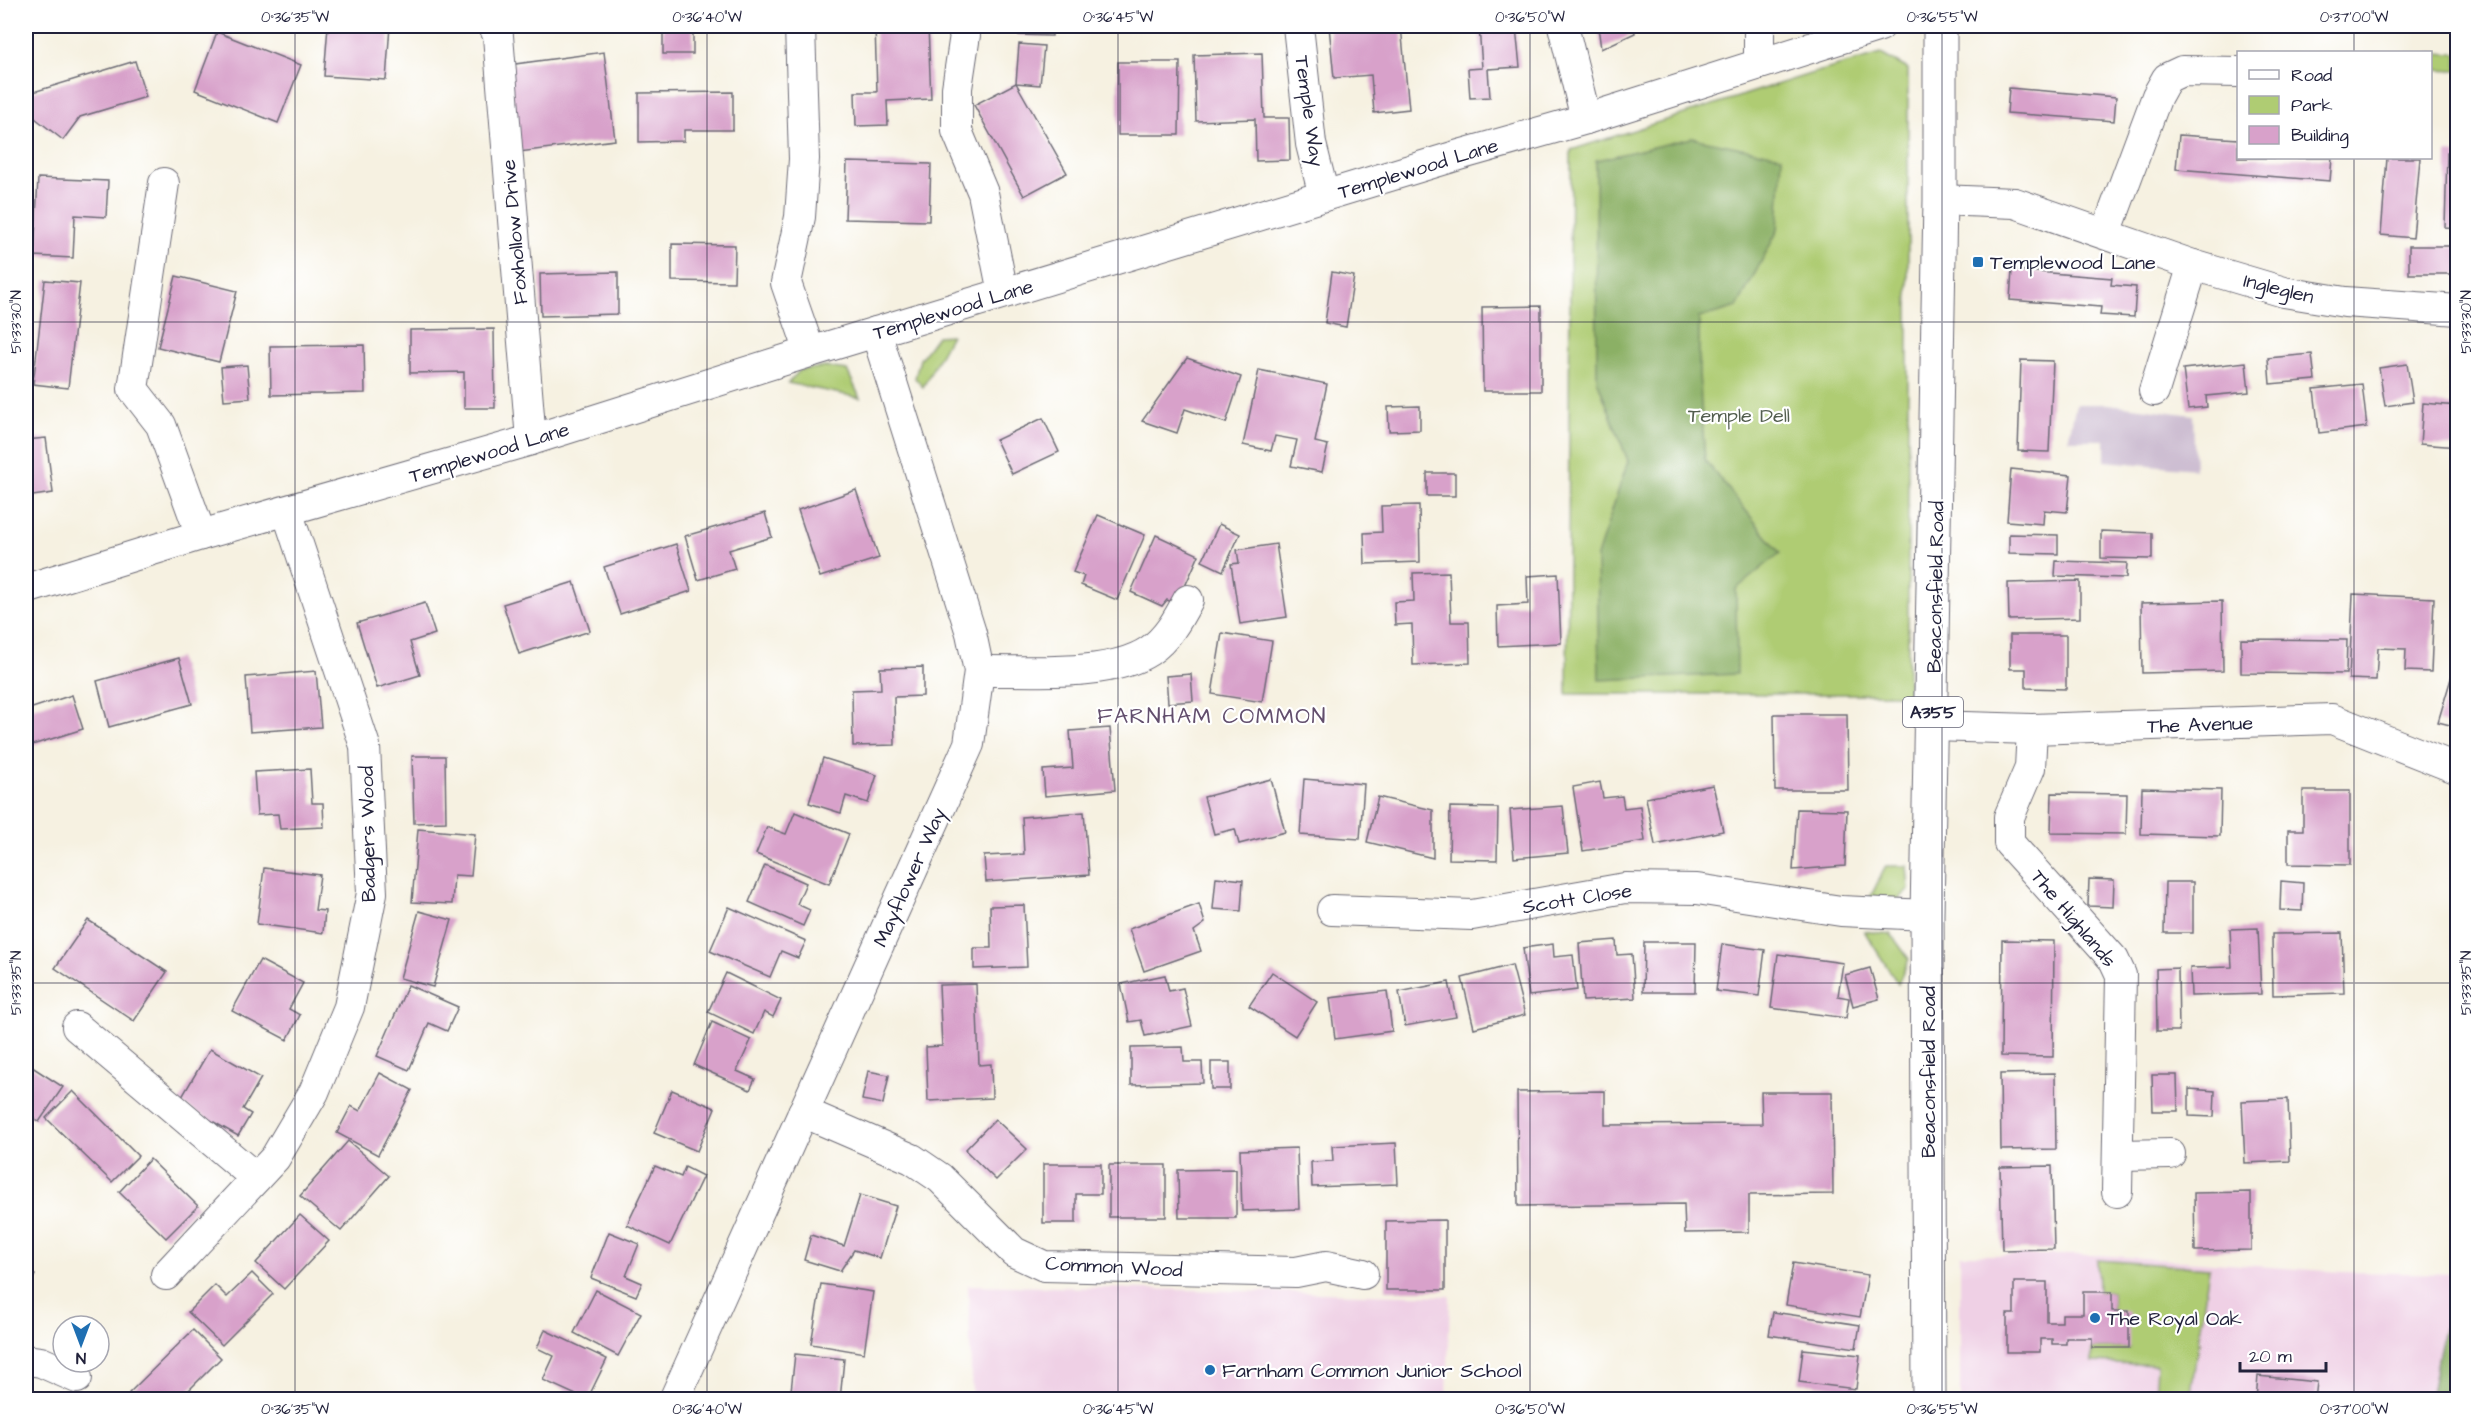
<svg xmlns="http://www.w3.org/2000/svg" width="2483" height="1425" font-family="'Architects Daughter',sans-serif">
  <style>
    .built { fill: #efd0e5 }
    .industrial { fill: #cdbed2 }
    .green { fill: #afcc73; stroke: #687757; stroke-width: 1.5 }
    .forest { fill: #8bb065; stroke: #566950; stroke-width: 1.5 }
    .building { fill: #d8a1ca }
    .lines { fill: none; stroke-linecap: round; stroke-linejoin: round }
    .minor-casing { stroke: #6c6a75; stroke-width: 32 }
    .primary-casing { stroke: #6c6a75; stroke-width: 35 }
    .minor { stroke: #fff; stroke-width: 30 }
    .primary { stroke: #fff; stroke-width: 33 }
    .ticks { fill: none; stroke: #22223b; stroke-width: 1.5; stroke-opacity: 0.45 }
    .poi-dot { fill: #1f6fb2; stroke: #fff; stroke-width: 2 }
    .labels { text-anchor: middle; stroke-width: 4.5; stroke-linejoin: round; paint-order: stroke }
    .shield { fill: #fff; stroke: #646476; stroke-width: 1.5 }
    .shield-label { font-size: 18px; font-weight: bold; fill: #22223b }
    .street-label { font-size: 20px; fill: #22223b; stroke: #fff }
    .poi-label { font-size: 20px; fill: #22223b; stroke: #fff; text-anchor: start }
    .park-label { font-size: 20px; fill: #535e4f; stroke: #fff }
    .quarter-label { font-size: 22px; letter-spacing: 1.5px; fill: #624e6d; stroke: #fff }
    .neatline { fill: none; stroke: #22223b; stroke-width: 2 }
    .ticks-label { font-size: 15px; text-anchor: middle; fill: #22223b }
  </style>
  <rect width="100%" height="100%" fill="#fff"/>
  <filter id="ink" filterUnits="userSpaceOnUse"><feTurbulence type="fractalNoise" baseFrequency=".0167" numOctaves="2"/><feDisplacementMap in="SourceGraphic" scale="12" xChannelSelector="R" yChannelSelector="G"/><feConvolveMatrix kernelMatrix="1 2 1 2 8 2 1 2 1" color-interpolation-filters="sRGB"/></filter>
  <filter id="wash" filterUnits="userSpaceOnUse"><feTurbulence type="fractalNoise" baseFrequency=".008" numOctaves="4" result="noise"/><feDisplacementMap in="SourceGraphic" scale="24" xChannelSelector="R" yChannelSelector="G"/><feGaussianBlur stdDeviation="1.35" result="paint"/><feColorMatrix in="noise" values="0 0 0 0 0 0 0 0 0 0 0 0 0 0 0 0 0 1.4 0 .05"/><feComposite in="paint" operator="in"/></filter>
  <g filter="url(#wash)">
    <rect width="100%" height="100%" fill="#f6f1e1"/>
    <g class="built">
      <path d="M1960 1255H2097L2341 1272 2457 1274V1399H1960Z"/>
      <path d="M968 1285 1450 1296 1447 1399H972Z"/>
    </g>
    <path class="industrial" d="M2076 404H2109L2193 415 2195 469 2105 461V440H2068Z"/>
    <g class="green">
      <path d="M2430 53 2457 54V71L2431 70Z"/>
      <path d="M1881 54 1908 69V694H1567L1571 150 1810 74Z"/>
      <path d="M951 335 923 387 915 378 920 359 937 336Z"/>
      <path d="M826 367 847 370 860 398 788 383 800 370Z"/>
      <path d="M1886 866H1907L1909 890 1890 906 1865 908Z"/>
      <path d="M1864 931 1891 934 1909 959 1898 984Z"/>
      <path d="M2097 1260 2209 1268 2190 1399H2155L2157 1365 2092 1362V1348H2129L2112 1311V1292H2098Z"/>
    </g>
    <g class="forest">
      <path d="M1692 138 1782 156 1778 230 1737 307 1699 318V374L1705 460 1780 553 1736 589 1737 674 1599 680 1597 556 1628 461 1597 380 1596 160Z"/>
      <path d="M2455 1274H2458L2457 1399H2430Z"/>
    </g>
    <g id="blocks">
      <g class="building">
        <path d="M328 26H390L386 80 324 76Z"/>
        <rect x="663" y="26" width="30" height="28"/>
        <path d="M875 26H928L931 99 887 101 888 125 856 126 855 92H877Z"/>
        <path d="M1018 26H1052V36L1018 35Z"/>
        <path d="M1329 26H1401L1409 109 1374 113 1371 75 1334 78Z"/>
        <path d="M1479 26 1516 28 1520 67 1488 69 1490 97 1470 98 1468 69 1482 68Z"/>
        <path d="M1598 26H1634L1635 33 1601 49Z"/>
        <path d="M2022 26H2047V30L2021 29Z"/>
        <path d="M217 32 301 65 278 123 195 90Z"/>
        <path d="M1019 44 1044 46 1040 85 1016 83Z"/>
        <path d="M604 52 615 140 519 152 508 65Z"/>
        <path d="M1262 53 1264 118H1289L1290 160 1256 161 1255 119 1196 121 1194 55Z"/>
        <path d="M135 61 146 97 80 117 63 140 26 111 30 93Z"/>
        <path d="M1118 62H1180L1179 135H1118Z"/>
        <path d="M1016 83 1067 173 1024 196 974 105Z"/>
        <path d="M2009 88 2116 97 2114 121 2007 113Z"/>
        <path d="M733 92V130H684V141L639 142V93Z"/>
        <path d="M2179 135 2238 139V158H2332L2330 181 2176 169Z"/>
        <path d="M2447 153 2458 154V229L2445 228Z"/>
        <path d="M2387 158H2420L2413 238 2381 235Z"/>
        <path d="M847 162 931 164 929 221 845 219Z"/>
        <path d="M38 178 108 181 106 217 75 215 73 258 34 256Z"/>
        <path d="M672 244 735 245 734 282 672 281Z"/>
        <rect x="2409" y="246" width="49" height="28"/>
        <path d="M2012 270 2112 278 2111 285 2136 287 2134 317 2100 315 2101 307 2010 300Z"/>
        <path d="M618 272V314L541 316 540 274Z"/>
        <path d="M1332 272 1354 276 1346 327 1325 323Z"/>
        <path d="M176 276 237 291 219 362 158 347Z"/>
        <path d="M45 280 80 283 68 388 33 384Z"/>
        <path d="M1541 306V391H1483L1482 307Z"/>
        <path d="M494 329 495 408H464V372L410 373V330Z"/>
        <path d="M364 345 365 393 271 395 270 346Z"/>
        <path d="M2312 354 2315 380 2270 384 2268 358Z"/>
        <path d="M1187 358 1241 377 1226 423 1185 409 1177 433 1142 421Z"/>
        <path d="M2021 360 2053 361 2049 452 2018 451Z"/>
        <path d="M2246 362 2249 392 2206 396 2207 407 2188 409 2183 369Z"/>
        <path d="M2407 364 2413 402 2385 406 2379 368Z"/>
        <path d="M247 365 250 398 224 400 221 367Z"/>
        <path d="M1259 370 1327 384 1315 442 1328 445 1322 472 1291 466 1297 440 1275 436 1271 451 1243 445Z"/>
        <path d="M2362 384 2367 427 2319 433 2314 389Z"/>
        <path d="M2423 403 2458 406V447L2420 444Z"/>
        <path d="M1420 406V430L1389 431 1388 407Z"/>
        <path d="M1043 418 1059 452 1012 474 996 440Z"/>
        <path d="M46 438 53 493 26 497V440Z"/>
        <path d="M2011 469 2071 475 2067 512 2044 510 2043 524 2007 521Z"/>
        <rect x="1427" y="473" width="28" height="23"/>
        <path d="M856 490 879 558 820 577 798 510Z"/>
        <path d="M1419 505 1420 562 1365 564 1364 533 1382 532 1381 506Z"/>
        <path d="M765 513 772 537 729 550 735 569 698 580 685 536Z"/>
        <path d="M1098 515 1145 535 1117 600 1081 585 1084 576 1073 572Z"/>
        <path d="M1219 524 1240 534 1223 571 1202 561Z"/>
        <path d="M2101 531 2152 533V559L2101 558Z"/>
        <path d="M2009 534 2058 535V554L2009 553Z"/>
        <path d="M1156 535 1199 555 1177 604 1167 600 1162 606 1131 592Z"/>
        <path d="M676 544 691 591 620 614 604 567Z"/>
        <path d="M1276 544 1287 617 1240 624 1231 564 1239 563 1237 550Z"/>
        <path d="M2056 561 2127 563 2126 578 2055 576Z"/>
        <path d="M1449 572 1451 622H1469L1470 663 1413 665 1412 624 1395 625 1394 602 1414 601 1413 573Z"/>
        <path d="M1558 574 1561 643 1498 646 1497 606 1528 604 1527 576Z"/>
        <path d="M2080 581V618L2009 620 2008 583Z"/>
        <path d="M574 582 590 631 519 654 503 604Z"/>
        <path d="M2353 594 2434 598 2431 672 2405 671 2406 649 2378 648 2376 680 2349 679Z"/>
        <path d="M2222 601 2223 671 2142 673 2141 603Z"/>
        <path d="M425 603 435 634 410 642 420 675 377 688 357 623Z"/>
        <path d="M1222 633 1272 641 1262 702 1212 694Z"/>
        <path d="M2010 635H2066V689L2026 688V669H2010Z"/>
        <path d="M2241 639 2347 640 2346 674 2241 673Z"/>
        <path d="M2458 655V727L2438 722Z"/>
        <path d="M179 658 192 704 109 727 97 681Z"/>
        <path d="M923 667V696L894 697 895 745 853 746 852 690 881 689 880 668Z"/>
        <path d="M316 671 321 727 250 732 246 677Z"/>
        <path d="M1191 674 1193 701 1168 703 1166 676Z"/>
        <path d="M72 695 83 729 26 747V710Z"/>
        <path d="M1774 714H1847L1848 790H1775Z"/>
        <path d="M1110 728 1115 790 1045 796 1043 770 1073 768 1070 731Z"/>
        <path d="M412 756H445L446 822 414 823Z"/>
        <path d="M823 758 877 775 868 803 846 796 841 813 809 803Z"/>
        <path d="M310 769 312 803H323L324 827 280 829 278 814 257 815 254 772Z"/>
        <path d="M1271 779 1285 832 1239 844 1235 829 1214 834 1204 797Z"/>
        <path d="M1304 779 1364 784 1360 839 1300 835Z"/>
        <path d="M1600 782 1603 798 1622 796 1624 808 1640 806 1645 841 1583 851 1573 787Z"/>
        <path d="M1713 785 1723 831 1655 845 1646 798Z"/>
        <path d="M2142 788 2221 790 2220 836 2141 834Z"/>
        <path d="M2303 791H2350V865L2288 864V830H2303Z"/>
        <path d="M2052 793 2127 794 2126 834 2051 833Z"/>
        <path d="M1378 797 1433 810V858L1367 842Z"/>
        <path d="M1563 806 1568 853 1514 858 1510 810Z"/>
        <path d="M1450 807 1498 808 1497 860 1449 859Z"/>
        <path d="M1797 809 1847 810 1845 866 1793 870Z"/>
        <path d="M795 812 849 834 829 884 756 854 767 827 786 834Z"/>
        <path d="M1084 812 1089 875 986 882 984 856 1024 854 1022 817Z"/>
        <path d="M418 829 475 834 471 876 454 875 452 904 412 902Z"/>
        <path d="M765 865 806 883 797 904 810 910 803 926 749 902Z"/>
        <path d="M264 868 320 875 315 910 325 911 323 933 257 924Z"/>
        <path d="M1216 877 1243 880 1241 911 1213 909Z"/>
        <path d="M2089 879 2114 880 2113 907 2088 906Z"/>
        <path d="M2281 881 2303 883 2302 911 2280 910Z"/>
        <path d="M2165 882H2193V933H2164Z"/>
        <path d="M1199 904 1205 923 1194 931 1201 951 1144 971 1129 929Z"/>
        <path d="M1024 905 1027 967 974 969V948H991L990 906Z"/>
        <path d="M729 907 806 941 798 958 781 951 770 977 710 951Z"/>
        <path d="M419 911 452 920 433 987 400 978Z"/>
        <path d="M88 920 167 972 134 1021 55 968Z"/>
        <path d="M2258 928 2261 994 2191 996 2190 968 2232 967 2230 929Z"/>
        <path d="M2342 933 2344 993 2273 995 2272 934Z"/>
        <path d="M1616 940 1617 955 1632 954 1635 998 1583 1001 1579 943Z"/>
        <path d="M2002 940 2054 941 2053 1057 2001 1056Z"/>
        <path d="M1644 942H1696L1695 992H1643Z"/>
        <path d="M1553 944 1554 957 1573 955 1577 990 1529 996 1523 948Z"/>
        <path d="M1722 944 1765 950 1759 996 1716 991Z"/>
        <path d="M1778 954 1843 963 1838 996 1849 998 1846 1018 1771 1008Z"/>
        <path d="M260 960 303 983 289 1009 300 1015 287 1040 232 1011Z"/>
        <path d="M1512 965 1525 1015 1474 1028 1462 978Z"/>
        <path d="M1870 968 1879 999 1853 1006 1845 975Z"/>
        <path d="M2178 968 2179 1031H2157L2156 969Z"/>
        <path d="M1272 972 1317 1002 1295 1036 1249 1006Z"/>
        <path d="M726 973 781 1000 773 1017 764 1012 754 1034 708 1012Z"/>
        <path d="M1165 975 1169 991 1183 988 1192 1026 1145 1036 1141 1020 1129 1022 1121 984Z"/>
        <path d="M1449 982 1456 1017 1405 1026 1399 992Z"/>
        <path d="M976 984 979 1065 991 1064 992 1098 928 1101 926 1047 942 1046 939 985Z"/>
        <path d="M408 985 458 1007 447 1031 429 1023 409 1070 377 1056Z"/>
        <path d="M1387 991 1392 1031 1335 1039 1330 998Z"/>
        <path d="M712 1022 751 1040 737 1071 755 1079 750 1090 694 1065Z"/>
        <path d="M1183 1047 1184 1062H1202L1203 1083 1131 1085V1048Z"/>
        <path d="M210 1049 261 1078 243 1109 251 1114 238 1136 179 1102Z"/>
        <rect x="1211" y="1062" width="19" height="27"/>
        <path d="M26 1063 63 1087 39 1122 26 1113Z"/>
        <path d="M868 1071 889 1075 883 1104 862 1100Z"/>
        <path d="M380 1073 412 1090 378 1155 337 1133 351 1106 360 1111Z"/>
        <path d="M2055 1073 2056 1149 2001 1150 2000 1074Z"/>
        <path d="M2152 1075H2177L2178 1111H2153Z"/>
        <path d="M2189 1089 2215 1091 2214 1117 2189 1116Z"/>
        <path d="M672 1090 715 1108 697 1151 654 1133Z"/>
        <path d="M73 1091 138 1156 112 1182 46 1118Z"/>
        <path d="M1605 1091V1125L1762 1124 1761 1092H1832L1833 1194 1749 1195V1232L1685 1233 1684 1204 1518 1206 1517 1092Z"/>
        <path d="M2288 1099 2290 1161 2245 1163 2242 1101Z"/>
        <path d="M995 1119 1027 1149 996 1180 965 1150Z"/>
        <path d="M348 1141 389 1176 341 1231 300 1196Z"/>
        <path d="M1396 1143 1398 1184 1312 1187 1311 1162 1333 1161 1332 1146Z"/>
        <path d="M1297 1148 1299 1209 1242 1211 1240 1150Z"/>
        <path d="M150 1159 198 1206 166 1238 119 1192Z"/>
        <path d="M1043 1164H1101V1194H1076V1223H1043Z"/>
        <rect x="1109" y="1165" width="57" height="52"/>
        <path d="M655 1166 681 1177 685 1167 703 1176 670 1245 627 1225Z"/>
        <path d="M2052 1166 2054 1249 2002 1250 2000 1167Z"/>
        <path d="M1236 1169V1218H1179L1178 1170Z"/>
        <path d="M2251 1192V1250L2195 1251 2194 1193Z"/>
        <path d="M860 1195 896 1206 880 1258 854 1250 840 1271 804 1260 811 1235 844 1246Z"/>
        <path d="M300 1215 329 1241 284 1289 256 1263Z"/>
        <path d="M1445 1220V1290H1386V1221Z"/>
        <path d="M609 1232 639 1244 626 1276 642 1283 636 1296 591 1278Z"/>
        <path d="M1793 1263 1868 1275 1860 1317 1786 1305Z"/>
        <path d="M26 1270 35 1275 26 1292Z"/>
        <path d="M252 1273 273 1294 222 1345 188 1312 215 1285 227 1297Z"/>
        <path d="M2014 1282H2047V1322H2062V1314H2083V1292H2112V1311H2129V1348H2092V1338H2066V1344H2052V1339H2040V1352H2007V1314H2014Z"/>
        <path d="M821 1284 873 1292 864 1353 811 1344Z"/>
        <path d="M596 1290 641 1313 618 1356 574 1333Z"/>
        <path d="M1773 1312 1860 1325 1856 1348 1769 1335Z"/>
        <path d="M193 1330 221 1358 179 1400H135L129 1393Z"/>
        <path d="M545 1330 607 1359 587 1400 543 1380 554 1356 537 1348Z"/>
        <path d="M1803 1349 1860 1355 1856 1389 1799 1382Z"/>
        <path d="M795 1354 844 1359 840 1400H790Z"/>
        <path d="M2258 1376 2317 1382 2315 1400H2256Z"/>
      </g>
    </g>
  </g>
  <g filter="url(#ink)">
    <use href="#blocks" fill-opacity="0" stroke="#6c6a75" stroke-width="1.5"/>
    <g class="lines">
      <defs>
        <g id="minor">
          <path d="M494 26 498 36 531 440"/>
          <path d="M800 26 804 159 800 217 786 283 810 352"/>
          <path d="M961 26 965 35 957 88V131L983 193 1003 293"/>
          <path d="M1298 26 1311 144 1324 196"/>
          <path d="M1563 26 1586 119"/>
          <path d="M1759 64V26"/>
          <path d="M164 183 133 389 161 425 201 535"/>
          <path d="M1940 200 2015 203 2193 265 2284 292 2345 302 2458 310"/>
          <path d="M2106 233 2157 96 2167 78 2182 71 2238 72"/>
          <path d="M2154 391 2193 265"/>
          <path d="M26 589 201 535 531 440 810 352 1459 155 1586 119 1880 26"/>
          <path d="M979 671C1027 670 1108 678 1149 651 1167 639 1178 619 1188 600"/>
          <path d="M1932 726 2032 729 2332 719 2458 769"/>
          <path d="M2032 729 2030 768 2009 817V843L2114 960 2121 975 2117 1192"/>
          <path d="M1332 910 1472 915 1625 888 1697 889 1841 911 1927 915"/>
          <path d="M77 1027 256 1178"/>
          <path d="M803 1112 912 1159 940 1178 1014 1252 1044 1266 1296 1272 1326 1266 1363 1274"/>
          <path d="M2119 1155 2170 1154"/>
          <path d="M166 1275 275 1158 314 1092 349 1007 372 893 365 746 287 511"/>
          <path d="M26 1360 41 1362 77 1378"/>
          <path d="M674 1400 969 744 979 671 971 633 876 332"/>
        </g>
        <path id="primary" d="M1929 1400 1927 915 1940 200V26"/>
      </defs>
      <use href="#minor" class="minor-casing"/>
      <use href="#primary" class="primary-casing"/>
      <use href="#minor" class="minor"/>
      <use href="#primary" class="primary"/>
    </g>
  </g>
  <path class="ticks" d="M295 26V1400M707 26V1400M1118 26V1400M1530 26V1400M1942 26V1400M2354 26V52M2354 158V1400M26 322H2458M26 983H2458"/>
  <g class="poi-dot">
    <rect x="1972" y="256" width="12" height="12" rx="3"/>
    <circle cx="2095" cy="1318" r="6"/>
    <circle cx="1210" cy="1370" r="6"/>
  </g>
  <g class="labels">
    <rect class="shield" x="1903" y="697" width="60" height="30" rx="4.5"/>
    <g class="shield-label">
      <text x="1933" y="718">A355</text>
    </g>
    <g class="street-label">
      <text transform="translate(1310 111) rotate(82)" y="7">Temple Way</text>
      <text transform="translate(1418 168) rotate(-17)" y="7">Templewood Lane</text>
      <text transform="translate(514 232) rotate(-95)" y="7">Foxhollow Drive</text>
      <text transform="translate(2279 288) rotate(14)" y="7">Ingleglen</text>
      <text transform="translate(953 309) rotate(-17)" y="7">Templewood Lane</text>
      <text transform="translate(489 452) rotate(-17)" y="7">Templewood Lane</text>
      <text transform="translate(1935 587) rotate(-89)" y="7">Beaconsfield Road</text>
      <text transform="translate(2200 724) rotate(-2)" y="7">The Avenue</text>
      <text transform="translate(367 834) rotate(-91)" y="7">Badgers Wood</text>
      <text transform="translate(909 877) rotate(-66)" y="7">Mayflower Way</text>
      <text transform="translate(1577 898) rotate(-9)" y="7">Scott Close</text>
      <text transform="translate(2074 918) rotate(50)" y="7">The Highlands</text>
      <text transform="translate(1928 1072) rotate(-90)" y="7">Beaconsfield Road</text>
      <text transform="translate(1114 1266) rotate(3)" y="7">Common Wood</text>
    </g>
    <g class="poi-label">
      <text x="1990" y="269">Templewood Lane</text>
      <text x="2107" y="1325">The Royal Oak</text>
      <text x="1222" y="1377">Farnham Common Junior School</text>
    </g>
    <g class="park-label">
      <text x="1739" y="422">Temple Dell</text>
    </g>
    <g class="quarter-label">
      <text x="1212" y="723">FARNHAM COMMON</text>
    </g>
  </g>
  <rect width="2483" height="1425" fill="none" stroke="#fff" stroke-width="66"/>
  <rect x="2237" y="51" width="195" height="108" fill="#ffffff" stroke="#a7a7b1" stroke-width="1.5"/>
  <rect x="2249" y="70" width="30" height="9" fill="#ffffff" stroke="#a7a7b1" stroke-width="1.5"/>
  <text x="2291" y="81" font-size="18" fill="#22223b">Road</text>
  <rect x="2249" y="96" width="30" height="18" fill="#afcc73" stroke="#a7a7b1" stroke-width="1.5"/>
  <text x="2291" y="111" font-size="18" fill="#22223b">Park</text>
  <rect x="2249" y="126" width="30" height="18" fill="#d8a1ca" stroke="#a7a7b1" stroke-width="1.5"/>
  <text x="2291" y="141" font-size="18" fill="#22223b">Building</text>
  <g transform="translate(81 1344) rotate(180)"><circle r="28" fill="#ffffff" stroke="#a7a7b1" stroke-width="1.5"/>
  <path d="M0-4.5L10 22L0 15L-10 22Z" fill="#1f6fb2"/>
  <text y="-9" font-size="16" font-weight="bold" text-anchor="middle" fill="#22223b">N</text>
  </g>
  <path d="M2240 1362v9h86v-9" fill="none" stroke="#22223b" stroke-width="3"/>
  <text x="2249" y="1362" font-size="18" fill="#22223b" stroke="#ffffff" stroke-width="4.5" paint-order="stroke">20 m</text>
  <rect x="33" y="33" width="2417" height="1359" class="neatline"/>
  <g class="ticks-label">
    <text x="295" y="22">0°36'35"W</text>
    <text x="707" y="22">0°36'40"W</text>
    <text x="1118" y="22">0°36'45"W</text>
    <text x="1530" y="22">0°36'50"W</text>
    <text x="1942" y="22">0°36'55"W</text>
    <text x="2354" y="22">0°37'00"W</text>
    <text transform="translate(2466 322) rotate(-90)" y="5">51°33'30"N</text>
    <text transform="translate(16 322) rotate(-90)" y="5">51°33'30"N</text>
    <text transform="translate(2466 983) rotate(-90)" y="5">51°33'35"N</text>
    <text transform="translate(16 983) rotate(-90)" y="5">51°33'35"N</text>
    <text x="295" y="1414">0°36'35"W</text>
    <text x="707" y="1414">0°36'40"W</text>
    <text x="1118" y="1414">0°36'45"W</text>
    <text x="1530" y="1414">0°36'50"W</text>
    <text x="1942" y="1414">0°36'55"W</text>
    <text x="2354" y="1414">0°37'00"W</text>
  </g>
</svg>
